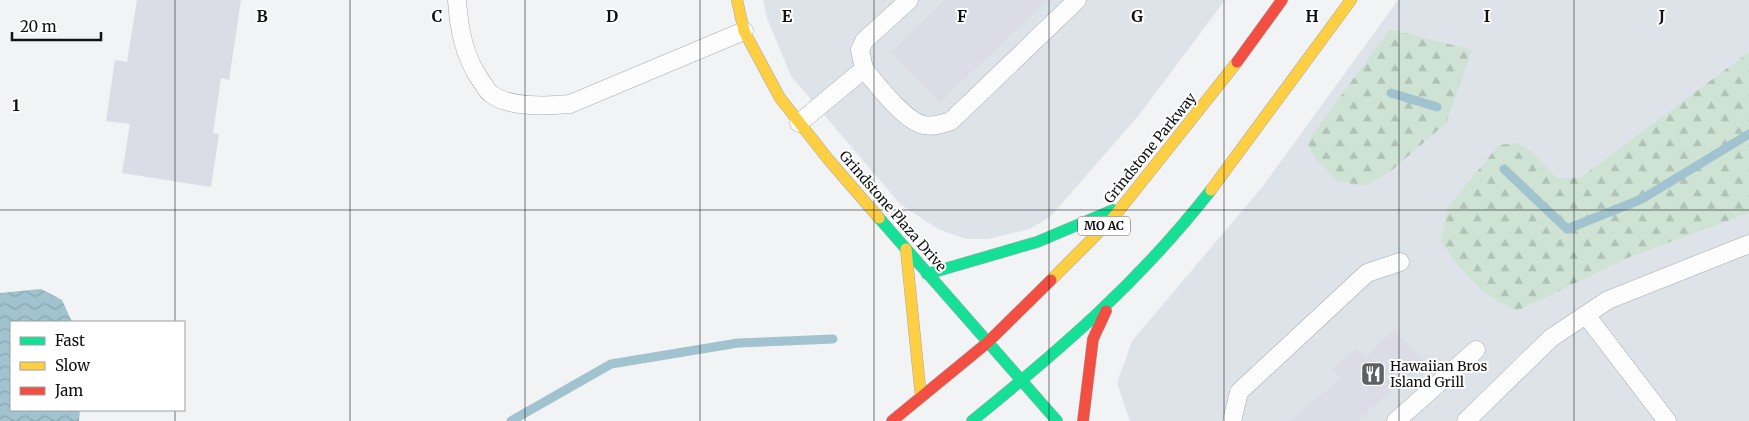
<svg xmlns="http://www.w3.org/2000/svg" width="1749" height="421" font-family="Merriweather,serif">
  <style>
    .built { fill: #dee3ea }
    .forest { fill: url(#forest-firs) }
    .water { fill: url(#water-waves) }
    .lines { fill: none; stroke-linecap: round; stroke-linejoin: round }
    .stream { stroke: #a0c3cf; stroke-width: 9 }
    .building { fill: #dbdce5 }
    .lane-casing { stroke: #a9aaac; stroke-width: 19 }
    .fast-casing { stroke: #a9aaac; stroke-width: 12 }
    .slow-casing { stroke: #a9aaac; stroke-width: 12 }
    .jam-casing { stroke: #a9aaac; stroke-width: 12 }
    .lane { stroke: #fdfdfe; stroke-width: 18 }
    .fast { stroke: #16e098; stroke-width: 11 }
    .slow { stroke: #ffcf43; stroke-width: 11 }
    .jam { stroke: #f24e42; stroke-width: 11 }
    .grid { fill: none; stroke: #101112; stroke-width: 1; stroke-opacity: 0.55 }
    .labels { text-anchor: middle; stroke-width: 4; stroke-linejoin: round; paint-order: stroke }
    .shield { fill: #fff; stroke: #585859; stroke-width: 1 }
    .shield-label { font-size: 12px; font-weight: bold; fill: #101112 }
    .street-label { font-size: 14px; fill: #101112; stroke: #fff }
    .poi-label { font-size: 14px; fill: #101112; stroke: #fff; text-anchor: start }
    .grid-label { font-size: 16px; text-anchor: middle; font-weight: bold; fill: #101112; stroke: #fff; stroke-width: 4; stroke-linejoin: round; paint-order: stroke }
  </style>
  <defs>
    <pattern id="forest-firs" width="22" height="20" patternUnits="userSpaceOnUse" patternTransform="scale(1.25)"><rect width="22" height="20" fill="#cee3d4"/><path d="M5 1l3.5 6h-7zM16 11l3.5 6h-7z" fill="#b0c2b5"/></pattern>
    <pattern id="water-waves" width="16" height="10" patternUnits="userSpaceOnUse" patternTransform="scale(1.25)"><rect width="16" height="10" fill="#a0c3cf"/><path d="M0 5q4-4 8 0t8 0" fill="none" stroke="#89a6b1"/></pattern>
  </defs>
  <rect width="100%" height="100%" fill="#f1f3f5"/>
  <g class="built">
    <path d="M763 0H1225L1139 115 1051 216 1030 229 988 239H966L938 229 900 204 791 76 767 18Z"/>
    <path d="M1398 0H1749V421H1130L1117 383 1132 341 1263 186Z"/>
  </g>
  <g class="forest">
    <path d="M1390 29 1472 50 1446 123 1391 171 1364 186 1337 181 1314 157 1308 145 1312 135Z"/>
    <path d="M1749 52V213L1627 258 1517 311C1480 295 1464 274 1441 242L1448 207 1499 145 1517 143 1531 151 1557 178H1580Z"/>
  </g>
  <path class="water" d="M41 289 62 300 72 322H11V410H80L79 421H0V293Z"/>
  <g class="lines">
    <g class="stream">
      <path d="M1391 93 1437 107"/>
      <path d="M1504 169 1567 229 1642 199 1749 134"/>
      <path d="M511 421 611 364 738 343 833 339"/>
    </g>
  </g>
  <g class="building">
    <path d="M137 0H241L229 80 221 78 213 133 219 134 211 187 122 173 130 124 106 121 115 60 127 62Z"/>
    <path d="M945 0H1048L940 102 891 52Z"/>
    <path d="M1394 330 1424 362 1385 397 1357 421H1290L1340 379 1332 369 1357 348 1365 357Z"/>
  </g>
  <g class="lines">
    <defs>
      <g id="lane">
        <path d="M457 0C459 30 464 56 481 81 484 84 487 91 490 93 507 108 549 106 570 104L744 31"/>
        <path d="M864 69 860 50 864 41 909 0"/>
        <path d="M799 123 864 69C877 84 904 121 924 125 933 127 942 124 951 121L1077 0"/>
        <path d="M1586 315 1667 421"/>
        <path d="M1232 421 1239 392 1367 273 1400 262"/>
        <path d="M1396 421 1476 350"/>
        <path d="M1466 421 1551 338 1608 300 1749 244"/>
      </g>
      <g id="fast">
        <path d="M879 218 1057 421"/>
        <path d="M927 274 1037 242 1113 210"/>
        <path d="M972 421C1062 348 1139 282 1211 190"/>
      </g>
      <g id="slow">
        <path d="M737 0 744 31 780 98 828 159 879 218"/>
        <path d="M1211 190 1351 0"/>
        <path d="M906 249 921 397"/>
        <path d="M1051 280 1113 218 1237 62"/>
      </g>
      <g id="jam">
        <path d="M1237 62 1282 0"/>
        <path d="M892 421 987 343 1051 280"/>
        <path d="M1083 421 1093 339 1106 311"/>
      </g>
    </defs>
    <use href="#lane" class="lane-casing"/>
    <use href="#fast" class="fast-casing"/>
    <use href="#slow" class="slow-casing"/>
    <use href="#jam" class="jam-casing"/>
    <use href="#lane" class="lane"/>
    <use href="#fast" class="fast"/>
    <use href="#slow" class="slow"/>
    <use href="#jam" class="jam"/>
  </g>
  <path class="grid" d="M175 0V322M350 0V421M525 0V421M700 0V421M874 0V421M1049 0V421M1224 0V421M1399 0V421M1574 0V421M0 210H1749M175 410V421"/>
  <defs>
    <symbol id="restaurant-square" viewBox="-11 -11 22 22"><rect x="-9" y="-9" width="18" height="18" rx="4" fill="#5f6061" stroke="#fff"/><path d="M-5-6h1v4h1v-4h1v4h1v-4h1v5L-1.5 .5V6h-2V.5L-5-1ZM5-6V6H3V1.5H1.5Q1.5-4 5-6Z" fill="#fff"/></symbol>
  </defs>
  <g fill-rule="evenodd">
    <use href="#restaurant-square" x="1359" y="360" width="28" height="28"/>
  </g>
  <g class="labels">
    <rect class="shield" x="1078" y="216.5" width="52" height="19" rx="4"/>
    <g class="shield-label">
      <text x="1104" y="230">MO AC</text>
    </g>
    <g class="street-label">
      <text transform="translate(1150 148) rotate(-51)" y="5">Grindstone Parkway</text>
      <text transform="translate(893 211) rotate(49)" y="5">Grindstone Plaza Drive</text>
    </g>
    <g class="poi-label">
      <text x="1390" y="371">Hawaiian Bros<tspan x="1390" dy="16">Island Grill</tspan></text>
    </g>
  </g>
  <g class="grid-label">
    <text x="262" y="22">B</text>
    <text x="437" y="22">C</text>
    <text x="612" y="22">D</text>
    <text x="787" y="22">E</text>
    <text x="962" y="22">F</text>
    <text x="1137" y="22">G</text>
    <text x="1312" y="22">H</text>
    <text x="1487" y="22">I</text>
    <text x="1662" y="22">J</text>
    <text x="16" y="111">1</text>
  </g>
  <rect x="10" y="321" width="175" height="90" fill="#ffffff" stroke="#9fa0a0"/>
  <rect x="20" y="337" width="25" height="8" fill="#16e098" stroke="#9fa0a0"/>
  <text x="55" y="346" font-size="15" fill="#101112">Fast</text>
  <rect x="20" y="362" width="25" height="8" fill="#ffcf43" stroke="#9fa0a0"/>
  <text x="55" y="371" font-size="15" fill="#101112">Slow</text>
  <rect x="20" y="387" width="25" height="8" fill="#f24e42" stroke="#9fa0a0"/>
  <text x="55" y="396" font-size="15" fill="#101112">Jam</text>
  <path d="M12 32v8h89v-8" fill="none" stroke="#101112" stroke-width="2.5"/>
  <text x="20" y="32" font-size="15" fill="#101112" stroke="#ffffff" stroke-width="4" paint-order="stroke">20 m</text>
</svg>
